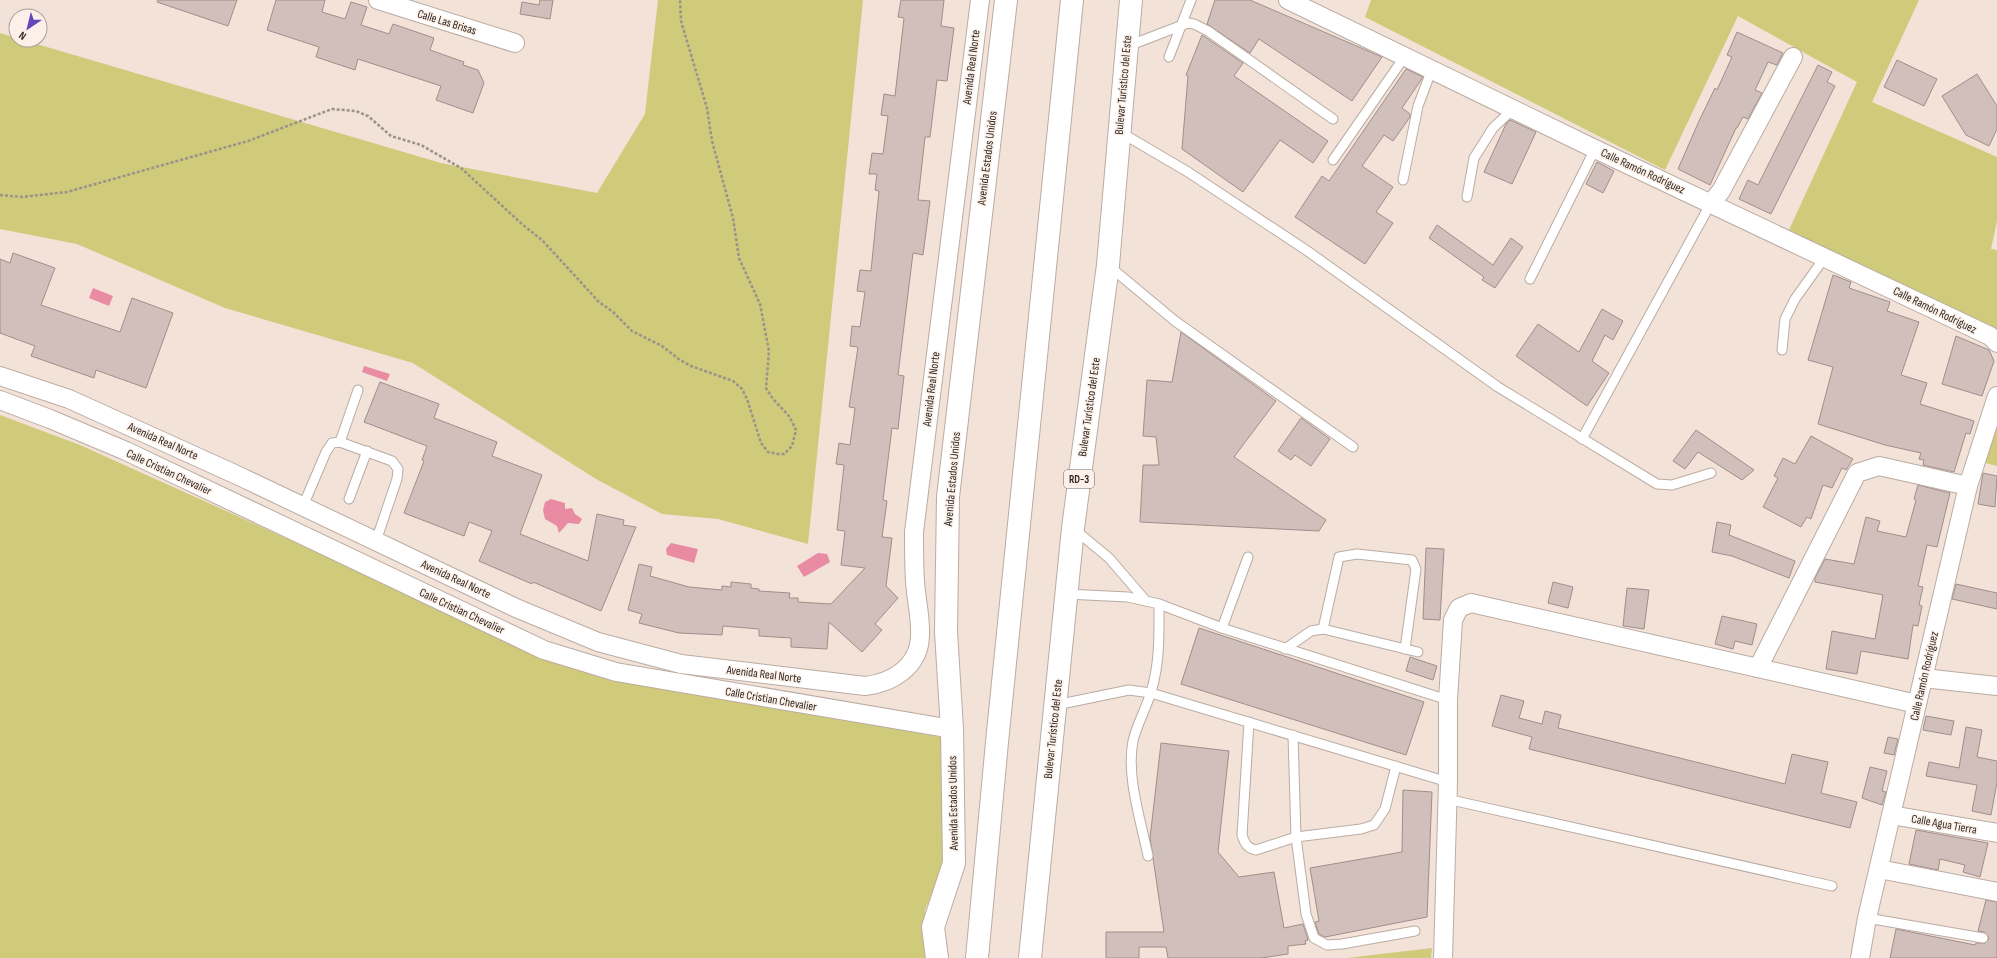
<svg xmlns="http://www.w3.org/2000/svg" width="1997" height="958" font-family="'Sofia Sans Condensed',sans-serif">
  <style>
    .green { fill: #d0ca7b }
    .water { fill: #e98ba3 }
    .building { fill: #d1bfbb; stroke: #a08e8b }
    .lines { fill: none; stroke-linecap: round; stroke-linejoin: round }
    .lane-casing { stroke: #bbaca3; stroke-width: 11 }
    .street-casing { stroke: #bbaca3; stroke-width: 20 }
    .secondary-casing { stroke: #bbaca3; stroke-width: 24 }
    .highway-casing { stroke: #bbaca3; stroke-width: 24 }
    .path { stroke: #9d918a; stroke-width: 2.5; stroke-dasharray: 3 2; stroke-linecap: butt }
    .lane { stroke: #fff; stroke-width: 9 }
    .street { stroke: #fff; stroke-width: 18 }
    .secondary { stroke: #fff; stroke-width: 22 }
    .highway { stroke: #fff; stroke-width: 22 }
    .labels { text-anchor: middle; stroke-width: 3; stroke-linejoin: round; paint-order: stroke }
    .shield { fill: #fdf0e8; stroke: #6c645f; stroke-width: 1 }
    .shield-label { font-size: 11px; font-weight: bold; fill: #2e2824 }
    .street-label { font-size: 12px; fill: #2e2824; stroke: #fdf0e8 }
  </style>
  <rect width="100%" height="100%" fill="#f2e2d8"/>
  <g class="green">
    <path d="M658 0H863L808 544 718 519 662 514 596 479 413 363 225 308 77 244 0 229V33L16 38V40H23L441 163 597 193 645 114Z"/>
    <path d="M1371 0H1919L1872 102 1997 157V221L1991 249 1997 250V342L1789 230 1857 82 1738 16 1665 170 1365 17Z"/>
    <path d="M0 415 80 445 417 597 609 679 765 705 946 738 944 864 925 910 927 958H0Z"/>
    <path d="M1997 423V466L1982 462Z"/>
    <path d="M1432 948 1431 958H1347Z"/>
  </g>
  <g class="water">
    <path d="M93 288 113 296 109 306 89 298Z"/>
    <path d="M364 366 390 374 387 381 362 372Z"/>
    <path d="M551 499 565 503V509L572 508 575 514 582 519 579 524 568 523 559 533 557 526 545 519 543 510 545 502Z"/>
    <path d="M671 543 698 549 694 563 667 555 666 549Z"/>
    <path d="M818 553 827 554 830 562 804 577 797 566Z"/>
  </g>
  <g class="building">
    <path d="M158 0H237L228 26 157 2Z"/>
    <path d="M276 0H325L322 12 345 19 351 2 367 7 361 25 389 34 393 24 434 38 430 50 464 62 463 65 478 70 484 83 473 113 436 100 441 86 358 59 355 70 316 57 319 47 267 30Z"/>
    <path d="M540 0H553L550 19 520 14 522 2 539 5Z"/>
    <path d="M901 0H944L941 26 954 28 947 81 937 80 930 137H925L918 200 930 201 923 255 913 253 898 375 904 376 898 429 892 428 883 500 887 501 882 537 892 538 886 586 898 598 875 624 882 630 862 652 829 622 827 649 791 647V638L759 636V629L723 626 722 635 679 633 639 623 642 614 628 610 639 564 652 567 650 576 689 587 722 590V586L731 587V582L751 584V588L759 589V591L790 593 789 598H798V602L831 604 865 568 841 565 845 531 837 530 844 465 836 464 839 443 850 445 855 408 849 407 858 347 850 346 852 326 860 327 865 292 857 291 860 270 871 271 879 191 875 190 877 174H869L872 153 883 154 888 116 881 115 884 94 895 96 904 18 898 17Z"/>
    <path d="M1215 0H1250L1382 57 1352 101 1259 39 1250 53 1207 24Z"/>
    <path d="M1737 32 1783 53 1777 65 1768 62 1755 90 1762 93 1748 119 1743 117 1737 128H1736L1710 185 1678 169 1699 121 1715 88 1717 90 1732 57 1727 55Z"/>
    <path d="M1202 35 1243 63 1234 76 1328 141 1313 163 1280 140 1243 192 1182 149 1188 76 1186 75Z"/>
    <path d="M1897 60 1937 79 1924 106 1884 87Z"/>
    <path d="M1818 65 1832 72 1827 82 1835 86 1771 214 1739 199 1748 180 1758 185Z"/>
    <path d="M1406 69 1423 77 1402 108 1410 114V117L1393 141 1384 135 1362 166 1393 187 1376 212 1393 223 1365 264 1295 217 1322 176 1329 181Z"/>
    <path d="M1977 74 1997 106V129L1989 146 1966 135 1942 96Z"/>
    <path d="M1510 120 1536 132 1512 184 1484 172 1506 124Z"/>
    <path d="M1597 162 1614 171 1603 193 1586 184Z"/>
    <path d="M1437 225 1493 265 1511 238 1523 247 1495 288 1482 280 1484 277 1429 238Z"/>
    <path d="M13 253 55 268 41 305 120 332 132 298 173 313 146 388 96 370 94 378 31 356 35 346 0 333V259L10 263Z"/>
    <path d="M1833 275 1851 282 1849 288 1890 302 1887 311 1919 322 1901 375 1927 383 1920 404 1974 421 1970 434 1966 433 1954 472 1923 465 1924 460 1919 459 1921 453 1885 445 1818 424 1833 367 1808 360Z"/>
    <path d="M1602 309 1623 321 1613 340 1605 335 1592 361 1609 373 1587 406 1516 356 1538 324 1579 352Z"/>
    <path d="M1181 332 1276 401 1234 457 1326 520 1319 531 1140 522 1143 465H1159L1156 437 1143 436 1147 380 1172 382Z"/>
    <path d="M1956 336 1989 350 1994 361 1982 396 1942 384Z"/>
    <path d="M380 382 439 404 434 418 497 442 492 456 542 475 520 534 588 561 597 514 624 520 623 525 636 527 601 611 533 582 532 584 479 561 492 531 469 522 464 536 404 513 424 461 422 460 427 446 364 422Z"/>
    <path d="M1301 418 1330 439 1311 466 1295 455 1291 460 1278 451Z"/>
    <path d="M1696 430 1754 470 1742 480 1698 452 1685 469 1673 461Z"/>
    <path d="M1811 436 1853 459 1846 470 1842 468 1832 488 1823 485 1811 519 1807 517 1801 527 1763 507 1778 478 1774 476 1783 458 1795 464Z"/>
    <path d="M1983 473 1997 476 1995 507 1978 504Z"/>
    <path d="M1918 485 1950 493 1937 547 1927 545 1918 586 1923 587 1919 605 1922 606 1918 626 1913 625 1908 659 1861 651 1857 674 1826 669 1832 631 1875 639 1883 595 1815 582V578L1825 559 1854 564 1866 517 1880 521 1877 531 1906 537 1916 500 1914 499Z"/>
    <path d="M1717 522 1731 525 1729 535 1795 561 1789 578 1732 556 1712 552Z"/>
    <path d="M1426 548 1444 549 1440 620 1423 619Z"/>
    <path d="M1553 582 1573 587 1568 608 1548 603Z"/>
    <path d="M1956 584 1997 593V609L1952 599Z"/>
    <path d="M1627 588 1649 590 1644 629 1623 626Z"/>
    <path d="M1722 616 1757 624 1752 645 1735 641 1733 649 1715 644Z"/>
    <path d="M1199 628 1424 702 1406 755 1181 684Z"/>
    <path d="M1410 657 1437 666 1433 680 1406 671Z"/>
    <path d="M1501 695 1524 701 1519 718 1542 724 1545 711 1561 715 1558 728 1785 784 1792 754 1828 762 1821 793 1857 802 1850 828 1529 749 1532 737 1492 726Z"/>
    <path d="M1926 716 1954 721 1951 735 1923 730Z"/>
    <path d="M1966 727 1982 730 1977 757 1997 761V782L1991 815 1972 811 1977 785 1926 776 1929 762 1959 768Z"/>
    <path d="M1888 737 1898 739 1894 755 1884 753Z"/>
    <path d="M1161 743 1229 751 1218 852 1239 877 1274 872 1284 928 1303 924 1308 940 1305 941 1306 944 1288 946V954L1261 958H1168L1166 947H1139V958H1106V932H1164L1150 838Z"/>
    <path d="M1870 767 1887 771 1882 791 1886 792 1882 805 1862 798Z"/>
    <path d="M1403 790 1432 792 1427 917 1325 937 1319 934 1315 922 1319 921 1310 868 1402 852Z"/>
    <path d="M1916 830 1988 843 1980 877 1963 872 1965 865 1940 859 1938 870 1909 864Z"/>
    <path d="M1986 900 1997 902V958H1890L1896 929 1975 945 1976 943H1985L1989 939 1988 936 1984 932 1978 931Z"/>
  </g>
  <g class="lines">
    <defs>
      <g id="lane">
        <path d="M1128 46 1188 23 1194 24 1208 31 1333 119"/>
        <path d="M1169 57 1191 0"/>
        <path d="M1120 132 1188 172 1306 250 1498 387 1657 484 1672 485 1711 473"/>
        <path d="M1333 160 1405 56"/>
        <path d="M1403 180 1418 106 1432 69"/>
        <path d="M1467 197 1474 158 1493 128 1513 109"/>
        <path d="M1109 266 1175 321 1353 447"/>
        <path d="M1530 279 1595 149"/>
        <path d="M1782 350 1785 319 1795 299 1825 257"/>
        <path d="M1582 439 1711 203"/>
        <path d="M340 442 358 390"/>
        <path d="M349 499 367 451"/>
        <path d="M303 506 326 452 332 443 340 442 392 461 398 469 397 479 376 541"/>
        <path d="M1074 529 1109 558 1146 601"/>
        <path d="M1066 594 1128 597 1159 604 1222 628 1448 700"/>
        <path d="M1222 628 1248 557"/>
        <path d="M1323 629 1339 557 1357 554 1412 560 1416 569 1405 649"/>
        <path d="M1285 649 1311 631 1323 629 1418 652"/>
        <path d="M1056 705 1129 690 1151 693 1448 782"/>
        <path d="M1249 722 1242 835C1245 844 1247 848 1256 850L1296 837 1293 735"/>
        <path d="M1396 766 1385 809 1374 825 1361 829 1296 837 1306 914 1314 938 1327 945 1342 944 1415 931"/>
        <path d="M1447 799 1832 886"/>
        <path d="M1148 856C1141 821 1126 776 1133 741 1137 724 1146 709 1151 692 1160 663 1159 634 1159 604"/>
        <path d="M1867 918 1983 938"/>
      </g>
      <g id="street">
        <path d="M378 0 515 43"/>
        <path d="M1288 0 1595 149 1990 336 1997 343"/>
        <path d="M1711 203 1721 191 1793 57"/>
        <path d="M0 376 69 399 239 476 516 608 598 642 681 664 865 686C892 683 919 667 920 636 921 618 916 599 915 581 914 565 914 549 914 532L980 0"/>
        <path d="M0 400 50 419 126 451 544 650 616 672 952 729"/>
        <path d="M1758 668 1857 473 1879 466 1968 486"/>
        <path d="M1923 678 1997 686"/>
        <path d="M1891 815 1997 833"/>
        <path d="M1879 869 1997 892"/>
        <path d="M1443 958 1448 782V700L1453 620 1459 608 1471 603 1917 704"/>
        <path d="M1860 958 1867 918 1968 486 1997 396"/>
      </g>
      <path id="secondary" d="M937 958 933 927 954 863 952 729 946 632 948 497 1006 0"/>
      <g id="highway">
        <path d="M977 958 997 742 1072 0"/>
        <path d="M1030 958 1073 528 1108 265 1131 0"/>
      </g>
    </defs>
    <use href="#lane" class="lane-casing"/>
    <use href="#street" class="street-casing"/>
    <use href="#secondary" class="secondary-casing"/>
    <use href="#highway" class="highway-casing"/>
    <path class="path" d="M0 195 22 197 67 192 248 141 332 109 356 111 368 116 391 136 421 145 461 168 523 225 542 240 599 302 613 312 632 331 662 346 680 360 691 366 733 381 742 389 747 399 761 443 768 452 778 454H784L792 446 796 430 789 416 773 399 766 388 769 351 760 304 739 258 733 218 712 141 707 108 681 21 680 0"/>
    <use href="#lane" class="lane"/>
    <use href="#street" class="street"/>
    <use href="#secondary" class="secondary"/>
    <use href="#highway" class="highway"/>
  </g>
  <g class="labels">
    <rect class="shield" x="1064" y="470" width="30" height="18" rx="3"/>
    <g class="shield-label">
      <text x="1079" y="483">RD-3</text>
    </g>
    <g class="street-label">
      <text transform="translate(447 22) rotate(17)" y="4">Calle Las Brisas</text>
      <text transform="translate(971 67) rotate(-83)" y="4">Avenida Real Norte</text>
      <text transform="translate(1123 85) rotate(-85)" y="4">Bulevar Turístico del Este</text>
      <text transform="translate(987 158) rotate(-83)" y="4">Avenida Estados Unidos</text>
      <text transform="translate(1643 171) rotate(25)" y="4">Calle Ramón Rodríguez</text>
      <text transform="translate(1935 310) rotate(26)" y="4">Calle Ramón Rodríguez</text>
      <text transform="translate(931 389) rotate(-83)" y="4">Avenida Real Norte</text>
      <text transform="translate(1089 407) rotate(-82)" y="4">Bulevar Turístico del Este</text>
      <text transform="translate(163 441) rotate(24)" y="4">Avenida Real Norte</text>
      <text transform="translate(169 472) rotate(25)" y="4">Calle Cristian Chevalier</text>
      <text transform="translate(952 479) rotate(-85)" y="4">Avenida Estados Unidos</text>
      <text transform="translate(456 579) rotate(25)" y="4">Avenida Real Norte</text>
      <text transform="translate(462 611) rotate(25)" y="4">Calle Cristian Chevalier</text>
      <text transform="translate(764 674) rotate(7)" y="4">Avenida Real Norte</text>
      <text transform="translate(1924 676) rotate(-77)" y="4">Calle Ramón Rodríguez</text>
      <text transform="translate(771 699) rotate(10)" y="4">Calle Cristian Chevalier</text>
      <text transform="translate(1053 729) rotate(-84)" y="4">Bulevar Turístico del Este</text>
      <text transform="translate(953 803) rotate(-91)" y="4">Avenida Estados Unidos</text>
      <text transform="translate(1944 824) rotate(10)" y="4">Calle Agua Tierra</text>
    </g>
  </g>
  <g transform="translate(28 28) rotate(215)"><circle r="19" fill="#fdf0e8" stroke="#aaa09a"/>
  <path d="M0-3L7 15L0 10L-7 15Z" fill="#6146be"/>
  <text y="-6" font-size="11" font-weight="bold" text-anchor="middle" fill="#2e2824">N</text>
  </g>
</svg>
